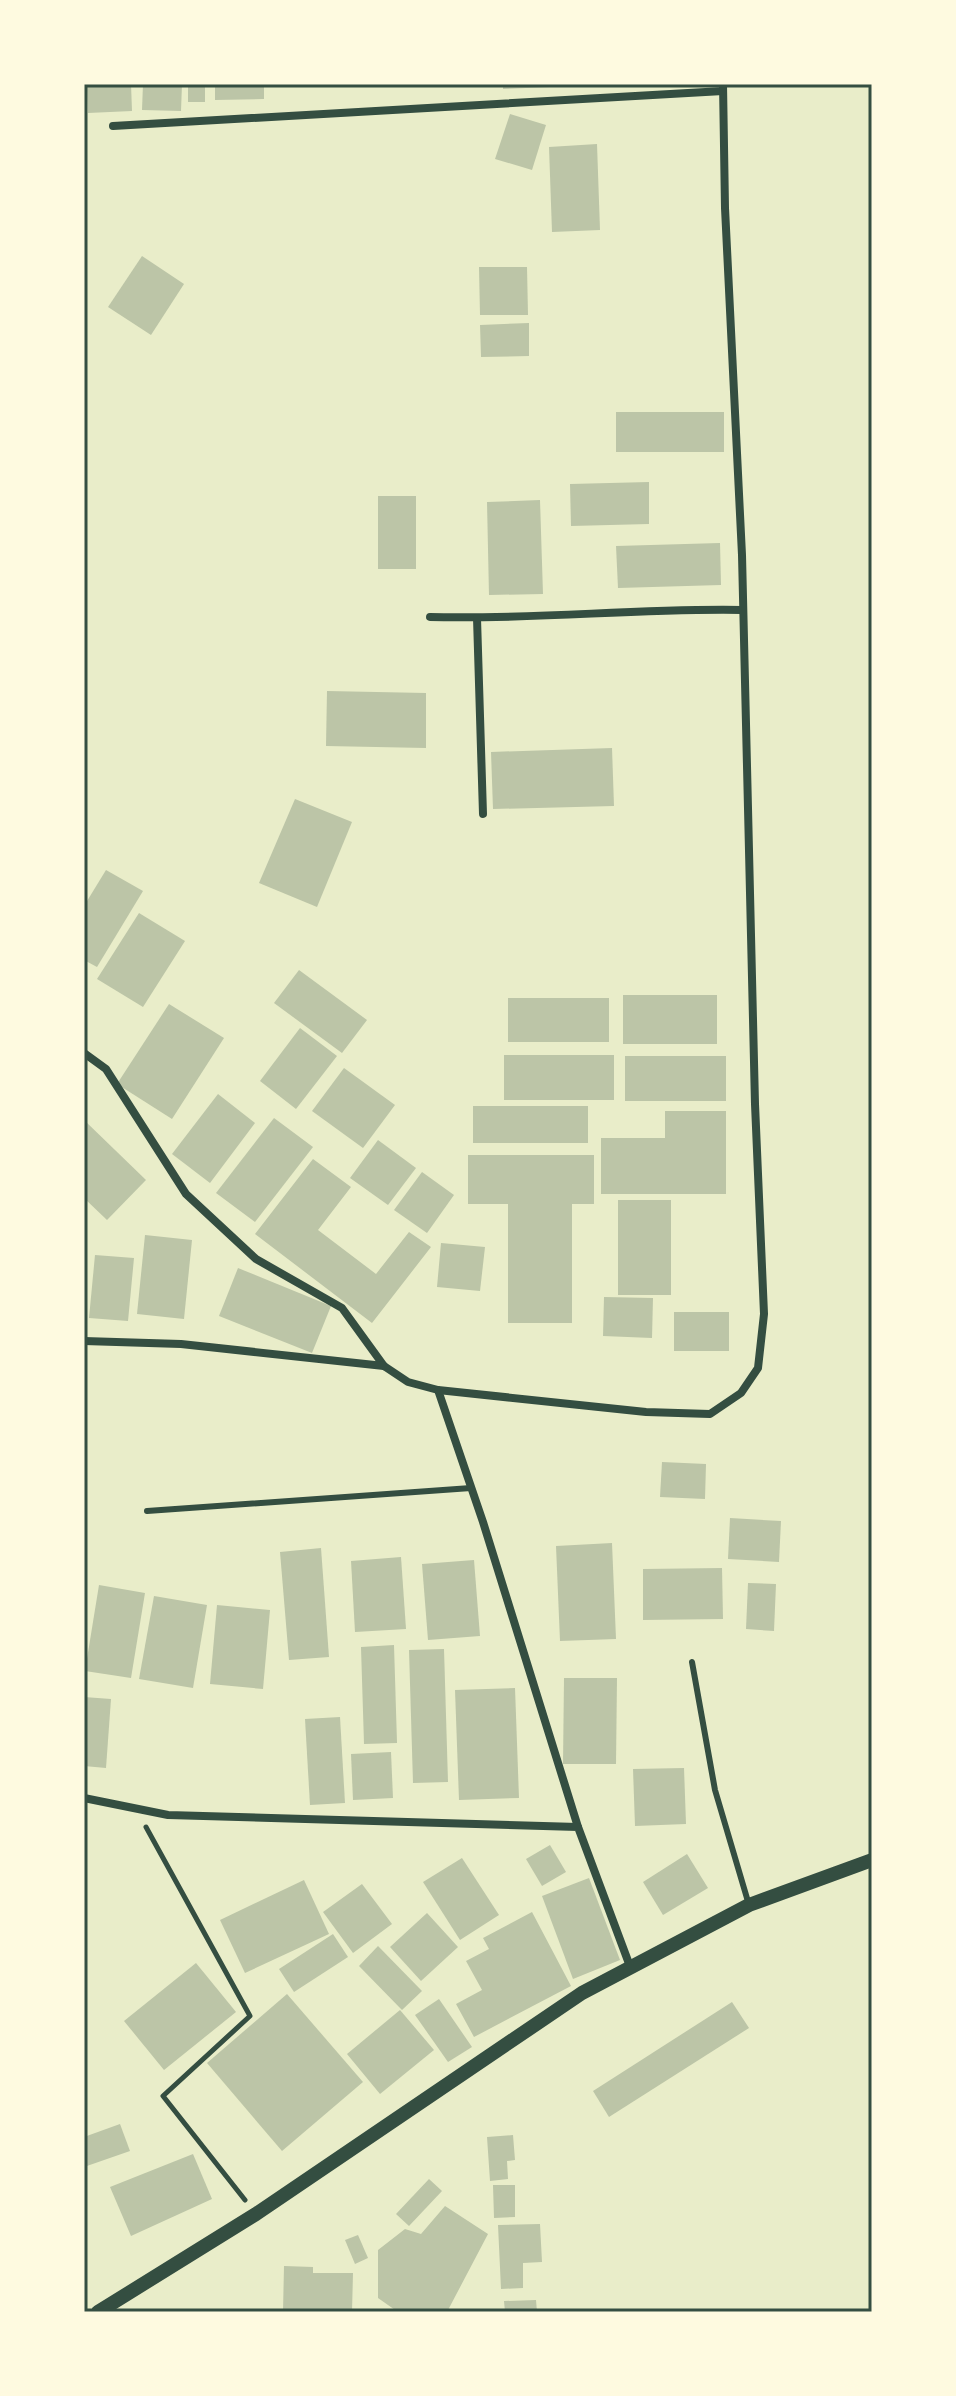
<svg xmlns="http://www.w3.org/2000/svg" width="956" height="2396" font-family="Poppins,sans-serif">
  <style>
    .building { fill: #bcc5a7 }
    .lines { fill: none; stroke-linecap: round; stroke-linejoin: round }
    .path { stroke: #344e41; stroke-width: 5 }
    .service { stroke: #344e41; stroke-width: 6 }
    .minor { stroke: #344e41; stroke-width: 8 }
    .tertiary { stroke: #344e41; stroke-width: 14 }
    .neatline { fill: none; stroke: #344e41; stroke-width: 3 }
  </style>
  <rect width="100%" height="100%" fill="#e9edc9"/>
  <g class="building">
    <path d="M87 84H131L132 111 88 113Z"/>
    <path d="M143 84H182L181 111 142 110Z"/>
    <rect x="188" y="84" width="17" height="18"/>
    <path d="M215 84H264V99L215 100Z"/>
    <path d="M503 84H550V87L503 89Z"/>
    <path d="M510 114 546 125 532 170 495 159Z"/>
    <path d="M597 144 600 230 552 232 549 147Z"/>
    <path d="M142 256 184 284 151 335 108 307Z"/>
    <path d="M479 267H527L528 315H480Z"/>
    <path d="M529 323V356L481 357 480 325Z"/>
    <rect x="616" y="412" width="108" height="40"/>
    <path d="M649 482V524L571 526 570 484Z"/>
    <rect x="378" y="496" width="38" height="73"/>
    <path d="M540 500 543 594 489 595 487 502Z"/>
    <path d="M720 543 721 585 618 588 616 546Z"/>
    <path d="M327 691 426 693V748L326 746Z"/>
    <path d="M612 748 614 806 493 809 491 752Z"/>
    <path d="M295 799 352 822 317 907 259 883Z"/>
    <path d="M106 870 143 891 97 967 84 960V906Z"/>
    <path d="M139 913 185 941 143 1007 97 979Z"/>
    <path d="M299 970 367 1020 342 1053 274 1003Z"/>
    <rect x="623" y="995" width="94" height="49"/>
    <rect x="508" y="998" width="101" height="44"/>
    <path d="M169 1004 224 1038 172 1119 117 1084Z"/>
    <path d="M300 1028 337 1056 296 1109 260 1081Z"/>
    <rect x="504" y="1055" width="110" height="45"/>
    <rect x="625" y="1056" width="101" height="45"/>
    <path d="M344 1068 395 1105 363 1148 312 1111Z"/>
    <path d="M218 1094 255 1123 210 1183 172 1154Z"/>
    <rect x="473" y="1106" width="115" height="37"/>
    <path d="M665 1111H726V1194H601V1138H665Z"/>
    <path d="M274 1118 313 1147 255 1222 216 1193Z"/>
    <path d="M84 1120 146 1180 107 1220 84 1198Z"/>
    <path d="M378 1140 416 1168 388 1205 350 1178Z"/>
    <path d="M468 1155H594V1204H572V1323H508V1204H468Z"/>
    <path d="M313 1159 351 1187 318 1230 376 1274 409 1232 431 1247 372 1323 255 1234Z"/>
    <path d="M422 1172 454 1195 427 1233 394 1210Z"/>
    <rect x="618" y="1200" width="53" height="95"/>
    <path d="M145 1235 192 1240 184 1319 137 1314Z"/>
    <path d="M441 1243 485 1247 480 1291 437 1287Z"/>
    <path d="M95 1255 134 1258 128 1321 89 1318Z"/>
    <path d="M238 1268 331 1306 312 1353 219 1316Z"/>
    <path d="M604 1297 653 1298 652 1338 603 1336Z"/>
    <rect x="674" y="1312" width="55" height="39"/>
    <path d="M662 1462 706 1464 705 1499 660 1497Z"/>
    <path d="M730 1518 781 1521 779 1562 728 1559Z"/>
    <path d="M612 1543 616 1639 560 1641 556 1546Z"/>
    <path d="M321 1548 329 1657 289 1660 280 1552Z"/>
    <path d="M401 1557 406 1629 355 1632 351 1561Z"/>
    <path d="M474 1560 480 1636 428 1640 422 1564Z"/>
    <path d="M722 1568 723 1619 643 1620V1569Z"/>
    <path d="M748 1583 776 1584 774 1631 746 1629Z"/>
    <path d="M99 1585 145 1593 131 1678 85 1671Z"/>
    <path d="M154 1596 207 1605 193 1688 139 1679Z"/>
    <path d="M217 1605 270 1610 263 1689 210 1684Z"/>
    <path d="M394 1645 397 1743 364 1744 361 1647Z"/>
    <path d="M444 1649 448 1782 413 1783 409 1650Z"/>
    <path d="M564 1678H617L616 1764H563Z"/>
    <path d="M515 1688 519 1798 459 1800 455 1690Z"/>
    <path d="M84 1697 111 1699 106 1768 84 1766Z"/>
    <path d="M340 1717 345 1803 310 1805 305 1719Z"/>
    <path d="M391 1752 393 1798 353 1800 351 1754Z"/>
    <path d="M684 1768 686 1824 635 1826 633 1769Z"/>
    <path d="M550 1845 566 1872 542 1886 526 1859Z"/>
    <path d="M687 1854 708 1888 663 1915 643 1882Z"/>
    <path d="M462 1858 499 1915 460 1940 423 1882Z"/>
    <path d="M589 1878 620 1960 573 1979 542 1896Z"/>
    <path d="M304 1880 329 1934 245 1973 220 1920Z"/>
    <path d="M362 1884 392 1924 353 1953 323 1912Z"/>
    <path d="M532 1912 571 1986 474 2037 456 2004 482 1990 466 1961 489 1949 483 1938Z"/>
    <path d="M427 1913 458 1947 421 1981 390 1947Z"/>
    <path d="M333 1934 348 1957 294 1992 279 1969Z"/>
    <path d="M378 1946 422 1991 402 2010 359 1966Z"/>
    <path d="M196 1963 236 2012 164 2070 124 2021Z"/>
    <path d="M287 1994 363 2082 282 2151 207 2063Z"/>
    <path d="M439 1999 472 2047 448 2062 415 2015Z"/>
    <path d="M732 2002 749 2028 609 2117 593 2091Z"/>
    <path d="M400 2010 434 2050 380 2094 347 2054Z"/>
    <path d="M120 2124 130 2151 84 2167V2137Z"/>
    <path d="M513 2135 515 2160 507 2161 508 2179 490 2181 487 2137Z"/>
    <path d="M193 2154 212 2199 131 2236 110 2187Z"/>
    <path d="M429 2179 442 2191 409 2226 396 2214Z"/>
    <path d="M493 2185H515V2217L494 2218Z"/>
    <path d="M445 2206 488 2234 447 2312H398L378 2298V2250L405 2229 421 2234Z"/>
    <path d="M540 2224 542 2262 523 2263V2288L501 2289 498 2225Z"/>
    <path d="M358 2235 368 2258 355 2264 345 2240Z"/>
    <path d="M284 2266 313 2267V2273H353L352 2312H283Z"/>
    <path d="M536 2300 537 2312H505L504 2301Z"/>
  </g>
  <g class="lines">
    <path class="path" d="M146 1827 250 2016 163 2096 245 2200"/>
    <g class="service">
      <path d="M147 1511 471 1488"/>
      <path d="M692 1662 715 1790 749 1905"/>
    </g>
    <g class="minor">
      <path d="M113 126 723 91"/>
      <path d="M430 617C534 620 638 608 742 610"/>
      <path d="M477 618 483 814"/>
      <path d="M84 1053 106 1069 186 1194 256 1259 342 1308 384 1366"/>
      <path d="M84 1341 181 1344 384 1366 408 1382 438 1390 483 1522 578 1827"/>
      <path d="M438 1390 646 1412 710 1414 741 1393 758 1368 764 1314 755 1104 742 555 725 208 723 84"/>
      <path d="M84 1798 168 1815 578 1827 631 1969"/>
    </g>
    <path class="tertiary" d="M98 2312 256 2214 582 1993 749 1905 872 1860"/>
  </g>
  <rect width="956" height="2396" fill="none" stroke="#fefae0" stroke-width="172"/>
  <rect x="86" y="86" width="784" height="2224" class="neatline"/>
</svg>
